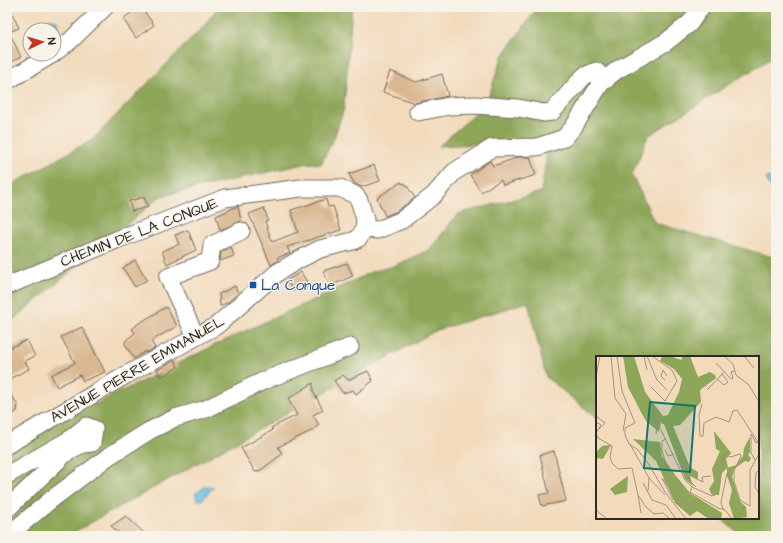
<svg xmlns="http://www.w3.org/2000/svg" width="783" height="543" font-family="'Architects Daughter',sans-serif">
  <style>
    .forest { fill: #8da658; stroke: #5c6842 }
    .water { fill: #5ab8d9; stroke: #427282 }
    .building { fill: #d9b790 }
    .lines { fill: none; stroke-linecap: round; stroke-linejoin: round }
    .minor-casing { stroke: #71685d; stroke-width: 19 }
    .minor { stroke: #fff; stroke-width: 17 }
    .transit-dot { fill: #1a4fb4; stroke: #f7f3e8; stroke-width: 1.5 }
    .labels { text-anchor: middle; stroke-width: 3; stroke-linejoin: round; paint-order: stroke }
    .street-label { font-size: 15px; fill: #2b2b2b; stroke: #f7f3e8 }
    .transit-label { font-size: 15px; fill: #164399; stroke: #f7f3e8; text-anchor: start }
    .inset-road { fill: none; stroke: #a29481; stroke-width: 1 }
    .view { fill: #0f766e; fill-opacity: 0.15; stroke: #0f766e; stroke-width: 2 }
    .inset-edge { fill: none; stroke: #2b2b2b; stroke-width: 2 }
  </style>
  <rect width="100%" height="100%" fill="#f7f3e8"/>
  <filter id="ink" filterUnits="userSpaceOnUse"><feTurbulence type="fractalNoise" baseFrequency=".025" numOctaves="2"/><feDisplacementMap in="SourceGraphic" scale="8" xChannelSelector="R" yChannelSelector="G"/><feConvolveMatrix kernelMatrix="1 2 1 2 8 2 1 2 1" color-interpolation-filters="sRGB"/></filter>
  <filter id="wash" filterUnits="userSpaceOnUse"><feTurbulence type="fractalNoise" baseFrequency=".012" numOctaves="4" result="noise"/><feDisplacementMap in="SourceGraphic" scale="16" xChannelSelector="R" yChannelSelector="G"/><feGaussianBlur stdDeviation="0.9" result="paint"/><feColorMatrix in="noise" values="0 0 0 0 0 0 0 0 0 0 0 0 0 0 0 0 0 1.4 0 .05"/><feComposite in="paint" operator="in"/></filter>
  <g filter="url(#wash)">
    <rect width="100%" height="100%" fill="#f2dabb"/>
    <g class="forest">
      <path d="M218 7H352L344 108 334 138 321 164 308 163 161 196 7 325V187L92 140 204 26Z"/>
      <path d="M538 7H776V55L648 136 632 175 655 223 776 258V536H742L720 518H758V357H597V418L546 377 528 302 437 330 67 536H7V448L217 344 326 294 371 272 394 266 429 250 458 214 541 192 549 140 439 146 486 104 502 57Z"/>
    </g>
    <g class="water">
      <path d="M49 18 58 22 59 30 54 33V30H45L49 25Z"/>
      <path d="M776 175V192L769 186 766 178Z"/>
      <path d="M205 486 214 487 202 500H197L195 494Z"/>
    </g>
    <g id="blocks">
      <g class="building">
        <path d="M7 7H9L19 28 9 32 21 57 7 64Z"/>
        <path d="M129 7H141L154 25 136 38 123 19 132 12Z"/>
        <path d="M390 71 416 82 442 74 448 96 415 103 383 92Z"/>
        <path d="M519 157H530L536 175 503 185 501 180 481 192 470 175 490 161 493 166Z"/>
        <path d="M374 165 380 181 361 187 354 183 349 174Z"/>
        <path d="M401 182 402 184 405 183 415 198 397 211 385 216 377 198Z"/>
        <path d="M144 197 148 207 132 211 129 201Z"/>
        <path d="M326 199 328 207 333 206 341 230 287 247 290 253 277 258 278 260 271 265 249 214 264 208 268 220 265 221 272 242 298 232 291 210Z"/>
        <path d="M238 206 241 221 220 230 216 216Z"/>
        <path d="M188 230 196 250 167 264 162 251 179 244 175 235Z"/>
        <path d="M231 247 234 256 220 261 221 252Z"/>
        <path d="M135 260 147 280 135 287 123 268Z"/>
        <path d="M347 263 353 276 330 286 323 271Z"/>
        <path d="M301 272 309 286 299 292 297 289 293 291 287 280Z"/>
        <path d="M235 286 238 293 228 302 220 306 219 294Z"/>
        <path d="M166 307 177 326 151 341 155 348 146 353V351L134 359 125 344 126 340 135 333 132 329 136 326V325Z"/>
        <path d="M82 327 105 372 83 381 80 375 57 387 51 375 75 363 61 337Z"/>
        <path d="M27 340 35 356 25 361 29 369 7 380V349Z"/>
        <path d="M175 360 178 367 161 377 157 370Z"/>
        <path d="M368 371 373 381 356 394 353 390 343 393 334 381 343 375 348 380Z"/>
        <path d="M313 383V391L323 410 313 415 319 425 311 431 278 447 282 454 261 470 255 472 241 448 273 430 271 428 297 415 288 399Z"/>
        <path d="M7 389 18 405 17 411 7 418Z"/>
        <path d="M554 451 566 501 542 506 539 495 549 493 540 455Z"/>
        <path d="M126 516 147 536H122L111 526Z"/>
      </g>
    </g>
  </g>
  <g filter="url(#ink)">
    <use href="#blocks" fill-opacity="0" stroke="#71685d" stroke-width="1"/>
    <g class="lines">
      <defs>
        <g id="minor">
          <path d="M54 53 70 41 105 7"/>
          <path d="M7 81 53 54"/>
          <path d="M418 112 449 106 475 105 518 108 544 113 552 112 584 76 596 71 606 80"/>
          <path d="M364 229 378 230 402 220 434 195 454 172 492 148 537 147 564 138 573 128 601 83 617 70 666 42 690 23 701 7"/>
          <path d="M7 286 116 240 225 198 301 188H340L355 195 359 200 365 219 364 229 359 238 353 241 320 249 300 259 278 272 216 326 126 375 7 445"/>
          <path d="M196 337 168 277 210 261 212 245 241 231"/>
          <path d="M7 475 69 440 86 426 94 429 92 443 83 444 68 451 7 509"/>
          <path d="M7 536 52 499 109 456 149 431 175 418 206 409 263 381 350 347"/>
        </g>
      </defs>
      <use href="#minor" class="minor-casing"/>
      <use href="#minor" class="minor"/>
    </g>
  </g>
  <rect class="transit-dot" x="249" y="281" width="8" height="8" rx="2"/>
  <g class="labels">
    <g class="street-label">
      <text transform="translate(139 232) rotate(-21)" y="5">CHEMIN DE LA CONQUE</text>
      <text transform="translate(137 369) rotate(-30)" y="5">AVENUE PIERRE EMMANUEL</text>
    </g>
    <g class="transit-label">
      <text x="261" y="290">La Conque</text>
    </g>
  </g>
  <g transform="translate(596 356)">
    <rect width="163" height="163" fill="#f2dabb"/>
    <path d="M27 0H38L49 36 67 60 72 59 83 36 86 23 78 13 64 5 66 1 74 0 85 4 87 0H94L102 21 114 16 119 19 120 22 104 34 105 46 84 69 77 70 94 111 102 116V123L94 120 97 130 89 123 68 68 64 67 63 76 50 65 45 56 32 31ZM118 75 135 97 130 103 132 111 126 117 123 139H116L113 133 118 125 116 113 124 95 120 93ZM154 81V96L152 99 155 102 153 106 149 105 138 113 136 121 144 145 150 151 151 161 138 163 133 147 136 134 131 120V112L140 109 147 100 148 92ZM37 83 64 86 66 100 80 120 94 137 126 157 125 163H113L101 155 94 160 79 147 60 105ZM15 89 7 103 0 102V96L6 90ZM32 120 31 136 19 139 14 133Z" fill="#8da658"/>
    <path class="inset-road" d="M15 0 19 42 30 58 27 75M21 0 26 35 39 67 29 72V79L33 88 41 93 52 107 69 136 90 163M48 0 51 14M51 0 61 24 71 34M128 0 137 8 140 19 153 29 163 46M148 0 158 12M120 7 135 23 137 22 135 16 138 15M0 20 4 0M121 23 128 29 132 26 126 18M69 24 65 20 67 14 71 20M55 31 69 45 81 25 76 14 56 0M111 34 128 16M106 48 103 59 104 80H107L108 67 120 61 133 66 137 55 141 54 162 86 160 87 155 78V97L159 104M54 53 64 66V72L89 124 96 131 116 140 119 139 122 132 127 98 135 101 144 98 145 100 138 115V125L144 144 154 150V114L163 98M0 60 9 67 1 75M59 62 61 67 60 78M0 66 5 69 0 77 2 82 16 90 14 101 16 107 22 113 36 112 42 139 50 151 58 158 67 157 74 163M70 83 66 85V95L75 123 98 155 78 138 66 122 77 144M80 85 85 103 94 117M34 88 53 122 69 139M69 94 72 100 78 98M163 114 160 117 159 131 163 137M47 127 56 144 70 149 80 163M96 131 94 136 122 152 129 154 136 163M100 131 91 123 85 107 97 121 107 126 106 121 115 120M52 135 53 122M42 139 45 157M127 153 125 146 131 117M0 154 11 163"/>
    <path class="view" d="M54 46 99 50 94 116 48 112Z"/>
    <rect width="163" height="163" class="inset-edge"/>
  </g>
  <rect width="783" height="543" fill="none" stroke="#f7f3e8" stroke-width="24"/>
  <g transform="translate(42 42) rotate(85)"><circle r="19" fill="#f7f3e8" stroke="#a5a39c"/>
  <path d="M0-3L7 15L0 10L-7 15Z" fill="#c8321e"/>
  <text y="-6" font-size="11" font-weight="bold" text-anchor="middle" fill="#2b2b2b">N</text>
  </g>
</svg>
